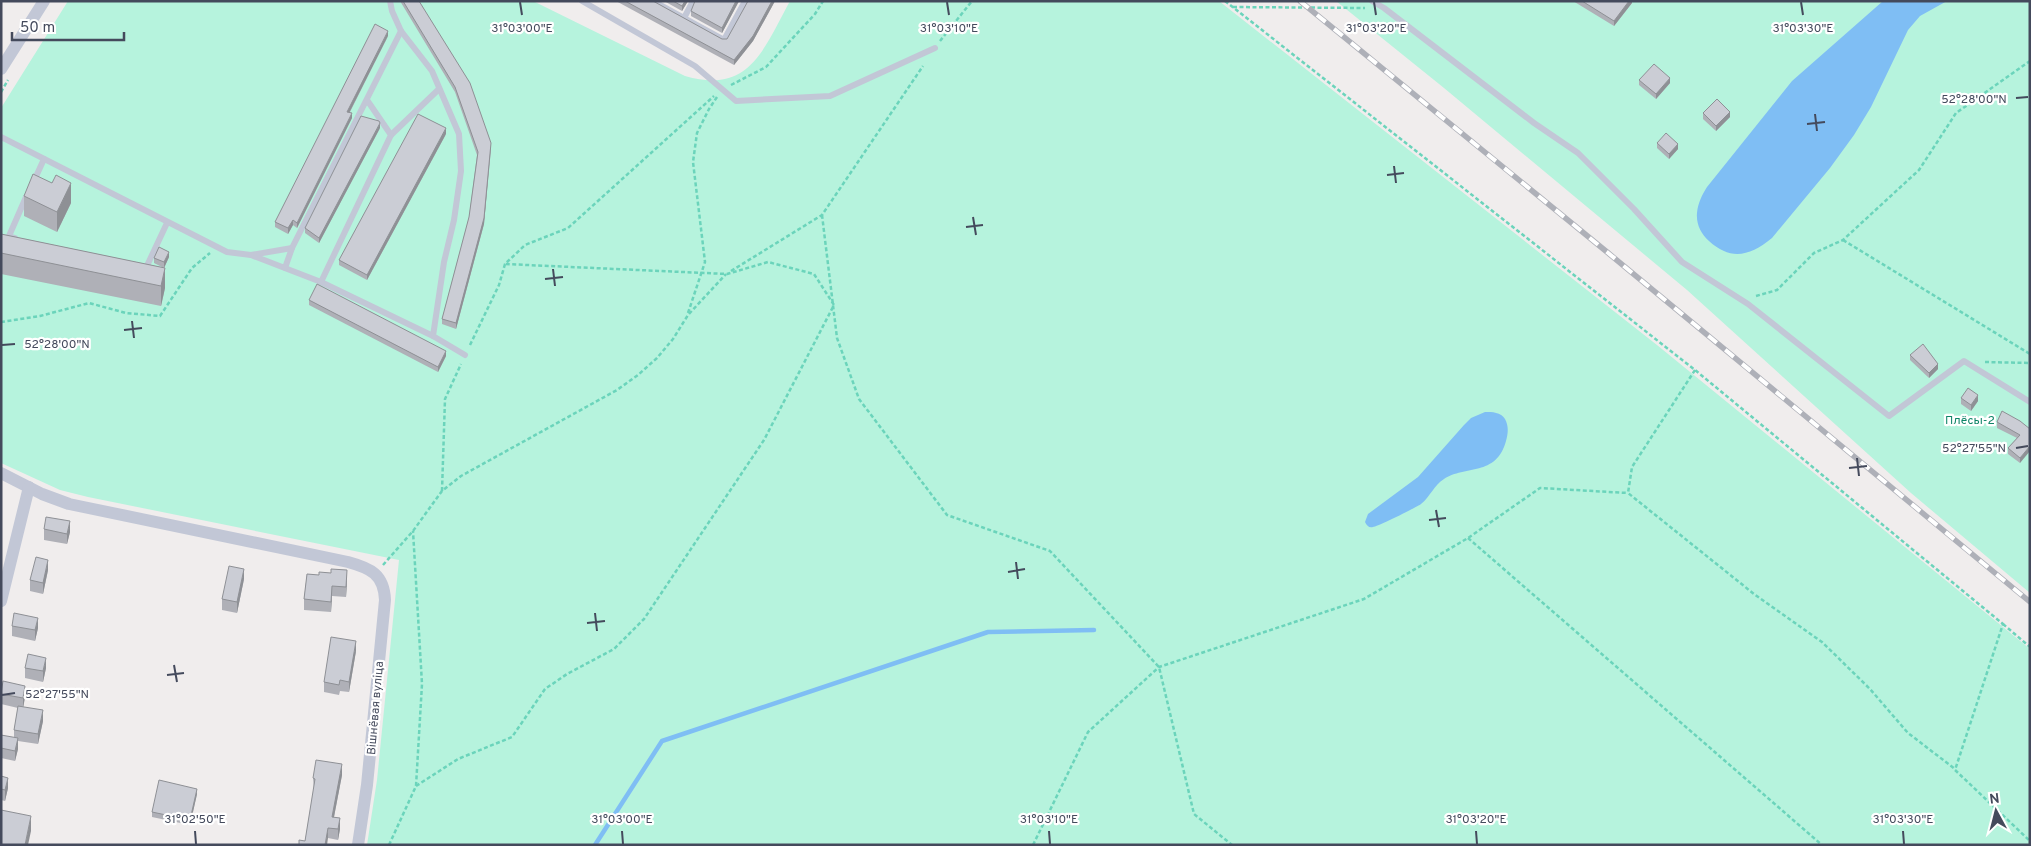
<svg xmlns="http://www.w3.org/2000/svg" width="2031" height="846" font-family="Overpass,sans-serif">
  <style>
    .green { fill: #b6f3dd }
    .water { fill: #7fbef4 }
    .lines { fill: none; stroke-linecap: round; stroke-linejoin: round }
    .stream { stroke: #7fbef4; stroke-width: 4.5 }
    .path { stroke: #6bd4bb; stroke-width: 2.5; stroke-dasharray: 4 2.5; stroke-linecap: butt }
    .lane { stroke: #c2c7d6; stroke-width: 6 }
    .street { stroke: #c2c7d6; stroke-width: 12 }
    .rail-casing { stroke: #aeb0b8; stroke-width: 5.5 }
    .rail { stroke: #fff; stroke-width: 4; stroke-dasharray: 11; stroke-linecap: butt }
    .wall { fill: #afb0b7 }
    .shaded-wall { fill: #8e9095 }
    .building { fill: #cbcdd5; stroke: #8e9095 }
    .ticks { fill: none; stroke: #444a5c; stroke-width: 2 }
    .labels { text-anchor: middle; stroke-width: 4.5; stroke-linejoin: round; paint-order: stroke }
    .park-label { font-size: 12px; fill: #0e8467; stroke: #fff }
    .street-label { font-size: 12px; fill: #444a5c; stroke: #fff }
    .ticks-label { font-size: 12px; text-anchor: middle; fill: #444a5c; stroke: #fff; stroke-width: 4.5; stroke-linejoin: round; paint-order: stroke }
  </style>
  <rect width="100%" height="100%" fill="#f0eded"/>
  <g class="green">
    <path d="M68 1H533L685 76C750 95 764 48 790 1H1219L1657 345 2030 649V845H367L377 780 399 560 88 497 60 490 1 463V108Z"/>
    <path d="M1336 1H2030V593L1911 493 1687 290 1444 88Z"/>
  </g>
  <g class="water">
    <path d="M1883 1H1947L1920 16 1908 30 1871 107 1854 135 1830 168 1772 238C1750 256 1731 261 1709 241 1701 234 1696 224 1697 213 1698 203 1702 195 1707 187L1792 81Z"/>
    <path d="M1485 412C1492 412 1501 412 1505 419 1509 426 1508 434 1506 441 1496 477 1465 465 1444 479 1434 485 1430 497 1421 504 1417 507 1377 527 1373 527 1369 528 1367 526 1365 522L1368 514 1418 477 1464 425 1471 418Z"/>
  </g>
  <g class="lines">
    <path class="stream" d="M595 845 662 741 988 632 1094 630"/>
    <g class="path">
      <path d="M1225 1 1695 370 2003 624 1955 770 2030 841"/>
      <path d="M1233 7 1365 8"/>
      <path d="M940 41 972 1"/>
      <path d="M731 85 766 67 815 14 823 1"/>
      <path d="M1 92 8 80"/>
      <path d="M822 215 837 338 859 399 947 515 1050 551 1159 667 1194 814 1232 845"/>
      <path d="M1843 240 2030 354"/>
      <path d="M731 271 822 215 923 66"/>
      <path d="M1756 296 1777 290 1814 253 1843 240 1919 170 1956 113 2030 61"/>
      <path d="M688 313 705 262 693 162 697 133 709 109 717 97"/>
      <path d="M1 322 40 316 89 303 126 313 160 316 192 268 210 253"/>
      <path d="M470 345 499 285 505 264 525 245 568 228 714 96"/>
      <path d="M1985 362 2030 363"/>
      <path d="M1695 370 1632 467 1628 493 1754 594 1822 642 1870 689 1908 733 1955 769"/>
      <path d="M442 491 445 399 461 364"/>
      <path d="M1468 538 1822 845"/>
      <path d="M383 565 413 531 442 491 461 476 617 390 638 375 657 358 673 339 688 315 726 274"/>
      <path d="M2003 624 2030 647"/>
      <path d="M416 786 458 759 512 737 545 689 567 674 614 649 644 619 764 440 834 305 814 274 768 262 727 274 505 264"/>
      <path d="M389 845 416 786 422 684 413 531"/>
      <path d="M1033 845 1088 732 1159 667 1364 599 1468 538 1540 488 1628 493"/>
    </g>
    <g class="lane">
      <path d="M390 1 392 11 401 31 432 71 459 134 461 171 454 220 444 262 433 336 465 355"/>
      <path d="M582 1 695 66 736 101 830 96 935 48"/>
      <path d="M653 1 724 40 745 1"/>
      <path d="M1372 1 1384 8 1534 123 1578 153 1634 209 1682 262 1748 304 1889 416 1964 361 2030 402"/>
      <path d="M684 18 693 1"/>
      <path d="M391 135 439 89"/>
      <path d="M1 137 227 252 251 255 292 248"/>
      <path d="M33 183 44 159"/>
      <path d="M15 238 9 236 26 197"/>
      <path d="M251 255 321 282 433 336"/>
      <path d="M285 268 292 248 401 31"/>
      <path d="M145 270 167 223"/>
      <path d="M321 282 391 135 367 100"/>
    </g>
    <g class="street">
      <path d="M1 69 44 1"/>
      <path d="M1 473 42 494 69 504 348 562C370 568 384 574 385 600L367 785 358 845"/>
      <path d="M1 601 29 487"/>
    </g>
    <defs>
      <path id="rail" d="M1300 1 1607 252 2030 602"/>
    </defs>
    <use href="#rail" class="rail-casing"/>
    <use href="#rail" class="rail"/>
  </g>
  <g class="wall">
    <path d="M400 1H419L491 149 484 224 456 329 442 324V319L469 217 477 155 455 92Z"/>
    <path d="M616 1H653L722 39H727L748 1H775L753 41 734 65Z"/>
    <path d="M664 1H688L682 11Z"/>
    <path d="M695 1H739L722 33 691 16V11Z"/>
    <path d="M1573 1H1632V3L1614 26Z"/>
    <path d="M388 36 350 112 352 118 297 228 293 225 288 234 275 227V222Z"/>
    <path d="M1639 80 1670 83 1656 99 1639 85Z"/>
    <path d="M1703 113 1730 117 1716 131 1703 119Z"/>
    <path d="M380 128 319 243 305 233V228Z"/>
    <path d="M446 134 367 280 339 265V260Z"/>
    <path d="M1657 143 1678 149 1669 159 1657 148Z"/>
    <path d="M24 196 71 203 57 232 24 216Z"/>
    <path d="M1 234 165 268V288L161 306 1 274Z"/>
    <path d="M169 257 164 268 154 263V258Z"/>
    <path d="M309 300 446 356 438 372 309 305Z"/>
    <path d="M1910 355 1938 369 1929 378 1910 360Z"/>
    <path d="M1961 398 1978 401 1971 411 1961 404Z"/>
    <path d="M1997 422 2030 429 2020 463 2008 454V448L2017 438 1997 428Z"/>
    <path d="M44 529 70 532 67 544 44 540Z"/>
    <path d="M48 570 43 594 30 591V580Z"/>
    <path d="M307 574 347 581 346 597 332 596 331 612 304 610V599Z"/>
    <path d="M244 579 237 613 222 610V599Z"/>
    <path d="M12 626 38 628 35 641 12 636Z"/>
    <path d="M356 651 349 692 340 691 339 695 324 692V682Z"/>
    <path d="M25 668H46L43 682 25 678Z"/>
    <path d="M1 689 25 697 23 707 43 721 38 744 18 741V749L15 761 1 758V735L14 738V730L18 708 1 704Z"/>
    <path d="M342 775 334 817 340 829 338 840 328 838 305 841 314 789 313 778Z"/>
    <path d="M1 776 8 788 5 801 1 800Z"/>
    <path d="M197 794 190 825 152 817V812Z"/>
  </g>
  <g class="shaded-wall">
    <path d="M685 1H688L682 11V6Z"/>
    <path d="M736 1H739L722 33V28Z"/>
    <path d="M772 1H775L753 41 734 65V60Z"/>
    <path d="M1629 1H1632V3L1614 26V21Z"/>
    <path d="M388 31V36L347 117V112Z"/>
    <path d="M1670 78V83L1656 99V94Z"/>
    <path d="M1730 112V117L1716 131V126Z"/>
    <path d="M352 113V118L297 228V223Z"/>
    <path d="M380 123V128L319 243V238Z"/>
    <path d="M446 128V134L367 280V275Z"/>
    <path d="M491 143 484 224 456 329V323Z"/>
    <path d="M1678 144V149L1669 159V154Z"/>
    <path d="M71 183V203L57 232V212Z"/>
    <path d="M293 220V225L288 234V228Z"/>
    <path d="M169 252V257L164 268V262Z"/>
    <path d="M165 268V288L161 306V286Z"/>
    <path d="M446 351V356L438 372V367Z"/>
    <path d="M1938 364V369L1929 378V373Z"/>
    <path d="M1978 395V401L1971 411V405Z"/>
    <path d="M2030 446V451L2020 463V458Z"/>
    <path d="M70 521V532L67 544V534Z"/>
    <path d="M48 560V570L43 594V583Z"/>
    <path d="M244 569V579L237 613V602Z"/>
    <path d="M347 570V581L346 597V587Z"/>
    <path d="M332 586V596L331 612V602Z"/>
    <path d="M38 618V628L35 641V630Z"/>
    <path d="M356 641V651L349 692V682Z"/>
    <path d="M46 658V668L43 682V671Z"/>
    <path d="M25 686V697L23 709V698Z"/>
    <path d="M43 710V721L38 744V734Z"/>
    <path d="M18 738V749L15 761V751Z"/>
    <path d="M342 764V775L332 827V817Z"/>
    <path d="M8 778V788L5 801V790Z"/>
    <path d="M197 789V794L190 825V820Z"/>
    <path d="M31 816V831L28 845H25Z"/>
    <path d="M340 818V829L338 840V829Z"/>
    <path d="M328 828V838L327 845H325Z"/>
  </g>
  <g class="building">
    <path d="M403 1H419L470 83 491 143 484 218 456 323 442 319 469 217 478 152 455 87Z"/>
    <path d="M625 1H653L722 39H727L748 1H772L753 36 734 60Z"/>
    <path d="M673 1H685L682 6Z"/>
    <path d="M695 1H736L722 28 691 11Z"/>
    <path d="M1582 1H1629L1614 21Z"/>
    <path d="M375 24 388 31 347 112 352 113 297 223 293 220 288 228 275 222Z"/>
    <path d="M1654 64 1670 78 1656 94 1639 80Z"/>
    <path d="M1717 99 1730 112 1716 126 1703 113Z"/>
    <path d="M418 114 446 128 367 275 339 260Z"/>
    <path d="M361 116 379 121 380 123 319 238 305 228Z"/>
    <path d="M1666 133 1678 144 1669 154 1657 143Z"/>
    <path d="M33 174 52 183 56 175 71 183 57 212 24 196Z"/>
    <path d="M1 234 165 268 161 286 1 253Z"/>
    <path d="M159 247 169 252 164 262 154 258Z"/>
    <path d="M317 284 446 351 438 367 309 300Z"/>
    <path d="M1923 344 1938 364 1929 373 1910 355Z"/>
    <path d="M1968 388 1978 395 1971 405 1961 398Z"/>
    <path d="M2002 411 2020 421 2030 429V446L2020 458 2008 448 2020 435 1997 422Z"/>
    <path d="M46 517 70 521 67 534 44 529Z"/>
    <path d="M36 557 48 560 43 583 30 580Z"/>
    <path d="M229 566 244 569 237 602 222 599Z"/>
    <path d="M331 569 347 570 346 587 332 586 331 602 304 599 307 574 319 575V572L331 573Z"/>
    <path d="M14 613 38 618 35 630 12 626Z"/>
    <path d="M331 637 356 641 349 682 340 680 339 685 324 682Z"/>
    <path d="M28 654 46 658 43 671 25 668Z"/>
    <path d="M3 681 25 686 23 698 1 694Z"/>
    <path d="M18 706 43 710 38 734 14 730Z"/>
    <path d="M1 735 18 738 15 751 1 748Z"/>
    <path d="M316 760 342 764 332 817 340 818 338 829 328 828 325 845H299V840L305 841 315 779 313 778Z"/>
    <path d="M1 776 8 778 5 790 1 789Z"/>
    <path d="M159 780 197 789 190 820 152 812Z"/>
    <path d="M1 810 31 816 25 845H1Z"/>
  </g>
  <path class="ticks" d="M520 2 522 15M947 2 949 15M1374 2 1376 15M1801 2 1803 15M2016 98 2028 97M1815 114 1817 131M1807 124 1825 122M1394 166 1396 183M1387 175 1404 173M973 217 976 235M966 227 983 225M553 269 555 286M545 279 563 277M132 321 134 338M124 330 142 328M2 345 15 344M2016 448 2028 446M1857 458 1859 476M1849 468 1867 466M1436 510 1439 527M1429 520 1446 518M1016 562 1018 579M1008 572 1025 569M595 613 597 631M587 623 605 621M174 665 177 682M167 675 184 673M2 695 15 693M195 831 196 844M622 831 623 844M1049 831 1050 844M1476 831 1477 844M1903 831 1904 844"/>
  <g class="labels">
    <g class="park-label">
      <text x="1970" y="424">Плёсы-2</text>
    </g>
    <g class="street-label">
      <text transform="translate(375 708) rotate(-85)" y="4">Вішнёвая вуліца</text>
    </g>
  </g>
  <g class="ticks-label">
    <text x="522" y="32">31°03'00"E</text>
    <text x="949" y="32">31°03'10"E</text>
    <text x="1376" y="32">31°03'20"E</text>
    <text x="1803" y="32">31°03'30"E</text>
    <text x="1974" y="103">52°28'00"N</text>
    <text x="57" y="348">52°28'00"N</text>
    <text x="1974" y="452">52°27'55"N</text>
    <text x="57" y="698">52°27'55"N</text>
    <text x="195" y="823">31°02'50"E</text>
    <text x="622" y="823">31°03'00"E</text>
    <text x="1049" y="823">31°03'10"E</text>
    <text x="1476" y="823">31°03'20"E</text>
    <text x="1903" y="823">31°03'30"E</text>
  </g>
  <rect width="2031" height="846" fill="none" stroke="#444a5c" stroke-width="5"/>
  <g transform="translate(1996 811) rotate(353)" stroke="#ffffff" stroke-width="4" paint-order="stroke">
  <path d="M0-4L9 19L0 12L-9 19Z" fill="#444a5c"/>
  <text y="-8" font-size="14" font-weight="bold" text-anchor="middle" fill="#444a5c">N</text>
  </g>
  <path d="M12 32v8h112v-8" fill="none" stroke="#444a5c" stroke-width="2.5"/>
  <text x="20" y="32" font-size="15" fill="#444a5c" stroke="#ffffff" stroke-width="4" paint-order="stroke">50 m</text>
</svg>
